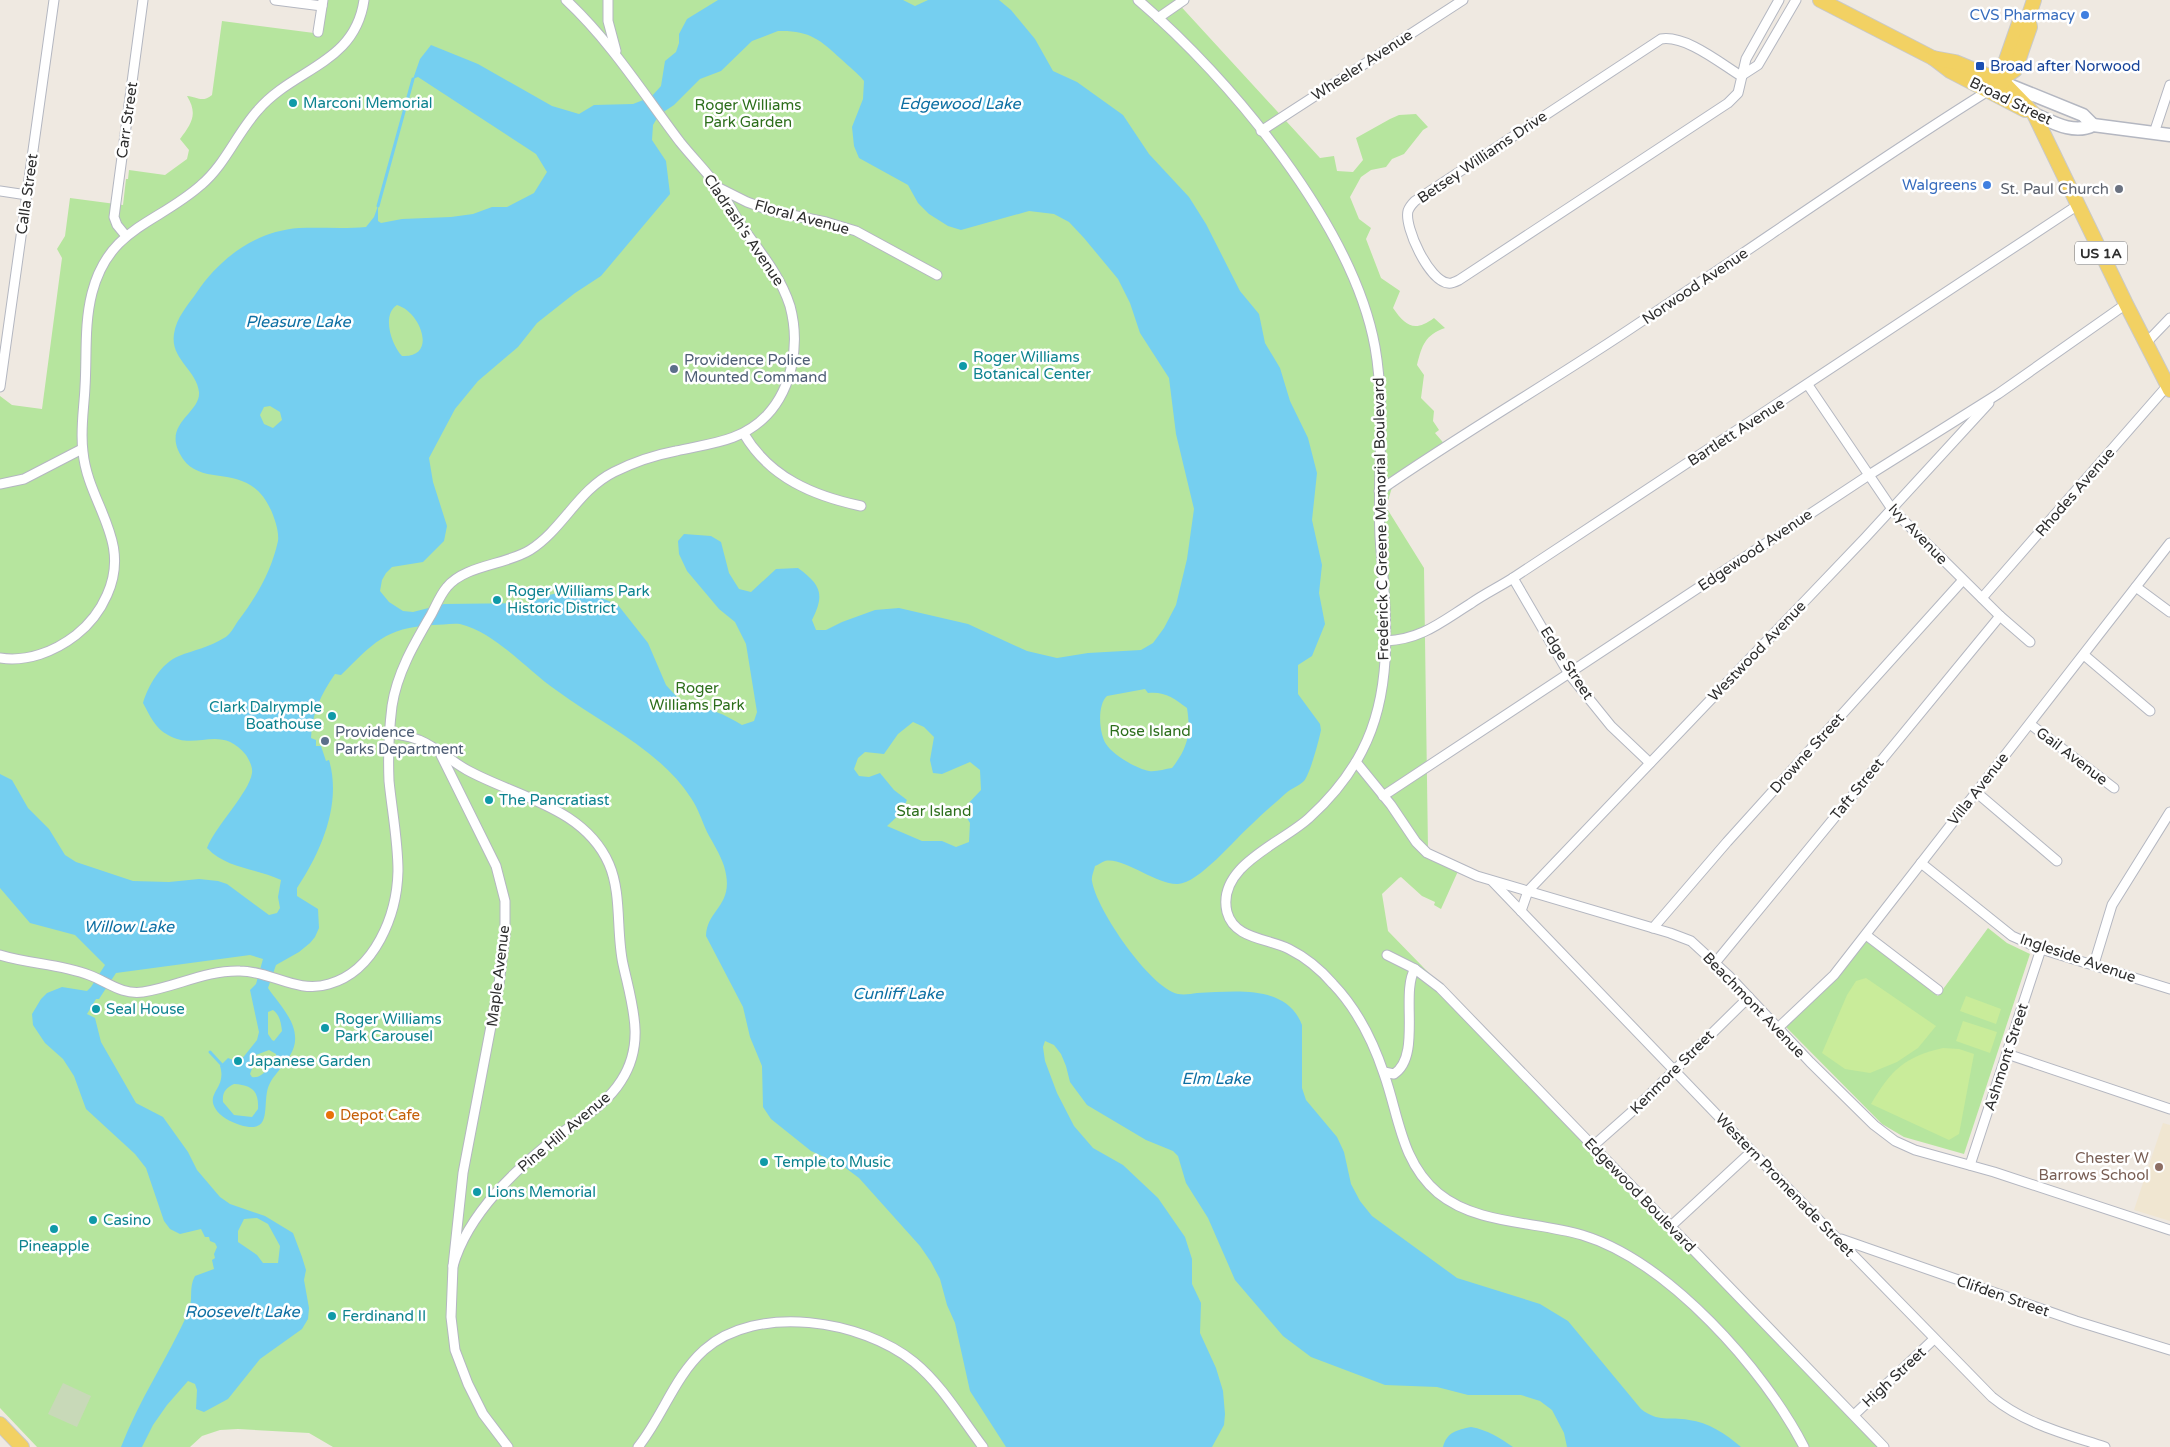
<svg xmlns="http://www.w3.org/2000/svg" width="2170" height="1447" font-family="'Varela Round',sans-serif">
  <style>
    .education { fill: #f0e6d1 }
    .green { fill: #b6e59e }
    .cemetery { fill: #c8d9b8 }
    .pitch { fill: #c9ec9a }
    .water { fill: #75cff0; fill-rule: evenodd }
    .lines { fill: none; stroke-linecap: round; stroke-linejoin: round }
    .stream { stroke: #75cff0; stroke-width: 3 }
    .minor-casing { stroke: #b4b7c1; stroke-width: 11 }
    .secondary-casing { stroke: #b4b7c1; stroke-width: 15 }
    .primary-casing { stroke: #c9c9c9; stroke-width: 16 }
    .minor { stroke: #fff; stroke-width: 9 }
    .secondary { stroke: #fff; stroke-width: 12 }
    .primary { stroke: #f2d163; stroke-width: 14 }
    .shop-dot { fill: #3f7fe0; stroke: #fff; stroke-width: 2 }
    .transit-dot { fill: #1a4fb4; stroke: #fff; stroke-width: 2 }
    .culture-dot { fill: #0f9aa8; stroke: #fff; stroke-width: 2 }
    .worship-dot { fill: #6b7280; stroke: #fff; stroke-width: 2 }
    .service-dot { fill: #5c6f8a; stroke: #fff; stroke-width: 2 }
    .food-dot { fill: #e8710a; stroke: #fff; stroke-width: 2 }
    .education-dot { fill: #8d6e63; stroke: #fff; stroke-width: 2 }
    .labels { text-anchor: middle; stroke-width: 5; stroke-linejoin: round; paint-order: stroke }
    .shield { fill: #fff; stroke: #6d6d6d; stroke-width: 1 }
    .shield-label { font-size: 14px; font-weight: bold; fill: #2e2e2e }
    .shop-label { font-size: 15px; fill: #366cbe; stroke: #fff; text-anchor: end }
    .street-label { font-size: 15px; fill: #2e2e2e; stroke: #fff }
    .transit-label { font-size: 15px; fill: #164399; stroke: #fff; text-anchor: start }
    .culture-label { font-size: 15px; fill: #0d838f; stroke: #fff; text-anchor: start }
    .park-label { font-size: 15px; fill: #2c6e1b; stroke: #fff }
    .worship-label { font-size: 15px; fill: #5b616d; stroke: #fff; text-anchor: end }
    .service-label { font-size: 15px; fill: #4e5e75; stroke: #fff; text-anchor: start }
    .food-label { font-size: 15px; fill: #c56008; stroke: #fff; text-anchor: start }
    .education-label { font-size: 15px; fill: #785e54; stroke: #fff; text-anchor: end }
    .water-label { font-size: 16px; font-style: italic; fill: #0d6fa3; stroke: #fff }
  </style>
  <rect width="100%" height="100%" fill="#efe9e1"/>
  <path class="education" d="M2163 1123 2170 1125V1221L2134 1210Z"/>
  <g class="green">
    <path d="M327 0H1175L1320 158 1334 156 1337 171 1353 172 1363 160 1356 138 1390 119 1399 115 1416 114 1428 127 1423 130 1404 154 1392 159 1386 167 1371 170 1361 177 1350 197 1359 219 1371 228 1366 239 1381 278 1400 291 1393 308C1406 327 1415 332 1434 318L1445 328C1425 335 1422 345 1417 365L1424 375 1421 398 1434 411 1433 421 1439 430 1435 433 1447 447 1394 481 1386 507 1424 568 1428 850 1459 869 1441 909 1434 905 1435 902 1422 896 1401 877 1399 878 1382 894 1388 931 1596 1145 1886 1447H333L309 1433 238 1429 220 1430 202 1436 190 1447H37L0 1408V396L12 405 42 409 62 258 57 249 65 236 70 198 123 205 126 179H128L129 170 165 175 187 159 189 150 180 139C192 123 198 114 187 96 198 97 202 103 212 95L222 21 314 33Z"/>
    <path d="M1988 928 2007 943 2030 954 1964 1154 1904 1137 1882 1124 1786 1027 1866 940 1938 996Z"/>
  </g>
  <path class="cemetery" d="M63 1383 91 1396 77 1427 48 1414Z"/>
  <g class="pitch">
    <path d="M1866 978 1936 1026 1918 1048 1897 1062 1870 1073 1845 1069 1822 1053 1847 995 1856 981Z"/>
    <path d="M1966 996 2001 1009 1996 1024 1960 1011Z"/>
    <path d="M1963 1021 1997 1032 1990 1053 1956 1041Z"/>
    <path d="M1943 1048 1959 1049 1974 1054 1959 1134 1949 1140 1871 1104C1891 1070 1904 1057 1943 1048Z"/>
  </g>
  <g class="water">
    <path d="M718 0H903L915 6 928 0H999L1011 10 1035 39 1053 71 1077 82 1123 115 1149 154 1189 197 1206 224 1240 291 1259 314 1265 343 1280 368 1290 401 1308 438 1317 473 1312 520 1322 565 1319 593 1325 624 1312 656 1298 665V694L1320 724 1321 730C1319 740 1310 774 1304 781 1299 786 1290 789 1285 794 1274 804 1262 814 1251 825 1235 839 1199 883 1178 884 1156 885 1124 857 1105 861 1102 862 1098 865 1095 866 1094 871 1091 877 1092 881 1096 909 1150 988 1178 994 1184 995 1191 994 1197 993 1233 992 1286 983 1302 1025V1088L1306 1100 1337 1137 1344 1152 1351 1184 1360 1201 1372 1216 1457 1278 1540 1304 1568 1321 1641 1409C1659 1423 1668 1416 1689 1420 1708 1422 1726 1434 1741 1447H1567L1564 1433 1552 1410 1540 1401 1521 1395H1468L1437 1387 1385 1385 1311 1357 1283 1336 1235 1280 1208 1218 1186 1183 1178 1156 1173 1151 1146 1140 1087 1105 1070 1082 1066 1066 1061 1054 1054 1045 1045 1041 1043 1047 1045 1061 1057 1093 1074 1126 1093 1148 1123 1165 1158 1198 1185 1237 1192 1259V1284L1201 1303 1200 1333 1216 1368 1223 1391 1225 1414 1224 1425 1212 1447H1006L970 1391 955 1323 947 1305 940 1279 931 1262 920 1246 859 1178 843 1166 811 1151 771 1119 763 1107 762 1066 750 1037 743 1007 706 936C707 908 736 906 724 866 720 854 713 843 707 832 702 821 698 808 691 798 659 749 602 724 556 690 526 669 496 633 460 624 452 623 441 625 433 625 384 628 374 643 341 675L335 674C321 694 312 713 311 738L316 740V746H321L326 761 329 760C342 804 321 852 297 888V896L318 909 319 928 315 937 310 943 299 952 276 965 268 988C278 1003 297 1021 295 1041 294 1057 277 1070 270 1083 260 1101 276 1136 240 1125 231 1122 220 1117 215 1108 206 1092 227 1088 220 1066L228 1058 238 1062 241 1060 257 1040 259 1032 250 990 256 984 263 959 250 955 116 973 99 999H96L87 1014 95 1018 101 1042 136 1103 163 1117 188 1152 197 1170 220 1197 230 1204 265 1216 293 1233 302 1257 306 1270 304 1280 309 1308 308 1319 302 1329 260 1359 228 1399 204 1412 196 1409 197 1390 195 1384 188 1381 167 1405 153 1425 142 1447H121C139 1400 167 1359 188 1313 194 1301 188 1288 195 1276L214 1269 212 1260 215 1258 214 1254 217 1247 215 1243 210 1241 209 1237H205L201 1229 180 1234 170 1229 164 1221 146 1168 135 1154 86 1109 74 1076 63 1059 45 1043 33 1025 32 1014 41 999 47 993 62 987 87 991 91 987 105 965 75 935 30 923 0 888V774L12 780 28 808 49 829 65 855 76 862 133 881 169 882 199 879 218 881 227 884 269 915 277 913 280 908 278 897 281 880C256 868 227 869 207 848 216 825 249 793 252 773 253 767 249 760 246 755 220 723 196 752 168 735 155 728 150 716 143 703 148 686 161 663 179 656 194 650 210 647 224 638 230 635 234 627 238 621 257 596 271 572 278 541 279 533 276 523 273 515 251 458 205 490 183 459 159 424 201 414 199 392 197 370 170 359 174 334 176 318 188 305 197 292 220 258 256 231 299 228 321 227 343 229 366 227L374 217 378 206V221L381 223 402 219 451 217 473 214 492 207H507L534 193 547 172 536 154 418 77 413 79 420 59 431 45 478 64 552 106 579 114 594 105 633 104 651 97 661 86 665 61 676 52 679 43V34L687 19ZM778 31C808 30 820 39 841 59 849 67 857 72 864 81L863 99 852 127 854 146 859 158 908 185 918 203 929 214 948 226 961 230 1029 211 1054 214 1069 222 1084 238 1118 279 1130 303 1140 333 1169 378 1176 434 1194 509 1187 559 1176 605 1164 628 1153 643 1141 650 1088 653 1057 658 1027 651 968 624 899 608 875 610 842 622 826 630H816L812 620C825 594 821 585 798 568L776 569 751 592 739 589 729 573 721 542 711 536 684 534 678 541 679 554 687 571 719 609 735 622 746 644 757 712 754 721 742 725C724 714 708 706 686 707L666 685 648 643 618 605 604 599 583 595 570 590 545 596 530 603 444 604 413 612 403 611 389 602 380 591 382 580 386 573 392 567 423 562 444 541 447 526 433 482 429 458 455 409 478 381 518 347 537 323 575 293 601 276 670 194 666 161 652 140 653 125 659 115 674 105 700 79 721 71 752 41ZM397 305C421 312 438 358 402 356 392 346 381 315 397 305ZM270 406 280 412 282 420 273 428 264 424 260 415 264 407ZM1145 689 1148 693C1164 691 1174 698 1187 708 1191 733 1188 748 1172 768 1165 769 1156 772 1149 771 1137 769 1113 755 1106 744 1099 733 1097 705 1107 696ZM913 722 924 727 934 737 930 760 933 773 942 774 970 762 980 770 981 790 964 808V813L970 823 969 842 956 847 942 841H922L887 826 901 813 907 800 894 790 880 773 869 777 859 776 854 769 858 758 865 752 884 754 898 734ZM273 1010C280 1015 281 1023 282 1031L274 1041 272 1040 268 1034V1012ZM269 1050 276 1054V1058C269 1065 264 1079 252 1077L250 1074 253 1066V1056ZM234 1084C252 1085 259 1091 258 1109L252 1117 234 1115 223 1102C222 1092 226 1088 234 1084ZM257 1218 268 1224 280 1246 278 1263H263L257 1255 238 1242V1231L244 1219Z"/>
    <path d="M1471 1427C1488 1430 1500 1438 1513 1447H1443C1447 1432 1457 1430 1471 1427Z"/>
  </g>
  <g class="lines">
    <g class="stream">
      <path d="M378 206 413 79"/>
      <path d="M210 1052 222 1065"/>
    </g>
    <defs>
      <g id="minor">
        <path d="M275 0 322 6"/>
        <path d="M608 0V21L616 51"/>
        <path d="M1138 0C1230 78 1353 226 1375 347 1386 409 1377 474 1380 537 1385 608 1396 686 1362 751 1349 776 1330 799 1309 818 1282 843 1216 866 1227 912 1234 939 1267 938 1289 949 1305 957 1321 970 1333 984 1357 1009 1373 1041 1384 1074 1399 1116 1401 1162 1438 1193 1477 1225 1535 1221 1582 1235 1668 1261 1764 1369 1804 1447"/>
        <path d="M1158 18 1184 0"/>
        <path d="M318 32 323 0"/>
        <path d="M1741 76C1720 63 1686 35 1661 39L1415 201C1413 203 1409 208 1408 211 1404 227 1429 281 1448 283 1451 284 1455 282 1459 280L1728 103 1738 93 1746 59 1779 0"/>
        <path d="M1741 76 1758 65 1796 0"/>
        <path d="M1261 131 1463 0"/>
        <path d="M2154 133 2170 85"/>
        <path d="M719 188 747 202 772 211 826 222 856 231 937 275"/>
        <path d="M0 191 27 195"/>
        <path d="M126 236 117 225 114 217 143 0"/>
        <path d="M2147 342 2170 318"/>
        <path d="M1808 385 1892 509 2000 616 2030 642"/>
        <path d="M0 387 54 0"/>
        <path d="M744 434C770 478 814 496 861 506"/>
        <path d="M0 484 24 479 82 449"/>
        <path d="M1379 491C1464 432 1553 381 1639 323 1756 246 1869 165 1988 91"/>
        <path d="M1513 578 1569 674 1611 726 1650 763"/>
        <path d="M2136 587 2170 612"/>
        <path d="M1982 598 2168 385"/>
        <path d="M1386 641C1422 639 1441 622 1470 604 1484 594 1499 587 1513 578L2078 205"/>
        <path d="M2084 655 2150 711"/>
        <path d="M0 658C27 662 54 652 76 635 90 624 100 611 107 595 132 540 88 504 83 452 80 430 84 409 85 387 87 356 84 324 92 293 109 227 157 224 201 185 225 165 237 133 258 110 294 68 355 64 364 0"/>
        <path d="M2030 724 2114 788"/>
        <path d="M390 733C400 735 410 736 419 740 436 747 451 761 467 770 516 797 584 807 609 864 622 894 616 932 623 964 632 1005 646 1043 621 1081 606 1105 580 1119 559 1135 517 1168 468 1213 453 1266"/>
        <path d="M441 755 496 866 505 901V935L499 984 463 1173 453 1266 451 1317 455 1350 468 1384 483 1414 508 1447"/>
        <path d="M1356 762 1391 805 1416 842 1427 853 1477 876 1670 933 1691 941 1729 976 1810 1062 1874 1125 1895 1141 1915 1150 1994 1172 2170 1230"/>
        <path d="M1976 792 2057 861"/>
        <path d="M1383 796 1869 475 1998 394 2126 304"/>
        <path d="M1921 863 2012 936 2041 949 2170 989"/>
        <path d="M1493 882 1770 1170 1992 1397C2025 1424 2066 1434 2105 1447"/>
        <path d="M1521 911 1528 891 1865 538 1989 403"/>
        <path d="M1653 928 1727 842 1963 580"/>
        <path d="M1866 935 1938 990"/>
        <path d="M0 955C29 964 61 964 89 975 108 982 121 995 143 992 176 987 206 970 240 971 271 971 297 994 329 984 375 971 397 915 398 871 398 841 392 811 389 781 388 756 389 730 392 706 397 673 414 644 431 615 436 606 440 595 447 587 465 565 506 565 530 550 563 529 578 490 614 472 634 462 655 455 676 451 711 443 741 442 767 415 793 387 800 343 790 306 781 277 761 253 743 228 734 215 727 199 717 186 706 171 692 157 680 142 643 93 611 42 566 0"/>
        <path d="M1387 955 1415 969 1440 988 1884 1447"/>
        <path d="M1715 963 2000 616"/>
        <path d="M2094 964 2112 905 2170 812"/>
        <path d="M1778 1028 1834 975 2170 543"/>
        <path d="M2007 1054 2170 1109"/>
        <path d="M1384 1072 1394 1074C1422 1056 1400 992 1415 969"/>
        <path d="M1593 1146 1636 1108 1749 997"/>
        <path d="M1970 1165 2041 949"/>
        <path d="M1671 1226 1752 1151"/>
        <path d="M1841 1239 2076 1321 2170 1350"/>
        <path d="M1854 1415 1934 1339"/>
        <path d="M638 1447C663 1416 674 1377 704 1350 757 1303 862 1320 914 1362 942 1385 961 1418 983 1447"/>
      </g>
      <g id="secondary">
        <path d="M2004 83 2083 115 2093 125"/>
        <path d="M2034 114C2052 122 2074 135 2093 125L2170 135"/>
      </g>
      <g id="primary">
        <path d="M1820 0 1933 58 1950 71 2025 110"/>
        <path d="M1933 58 1955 62 2003 82 2034 114 2126 304 2170 390"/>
        <path d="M2006 76 2004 66 2019 23 2028 18"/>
        <path d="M1997 86 2003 82 2006 76 2015 70 2030 27 2028 18 2034 0"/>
        <path d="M0 1424 22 1447"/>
      </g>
    </defs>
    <use href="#minor" class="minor-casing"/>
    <use href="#secondary" class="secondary-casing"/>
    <use href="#primary" class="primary-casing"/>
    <use href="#minor" class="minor"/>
    <use href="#secondary" class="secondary"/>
    <use href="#primary" class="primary"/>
  </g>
  <g class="shop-dot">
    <circle cx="2085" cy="15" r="5"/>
    <circle cx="1987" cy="185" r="5"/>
  </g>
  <rect class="transit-dot" x="1975" y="61" width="10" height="10" rx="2.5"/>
  <g class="culture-dot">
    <circle cx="293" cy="103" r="5"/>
    <circle cx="963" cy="366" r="5"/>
    <circle cx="497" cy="600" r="5"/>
    <circle cx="332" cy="716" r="5"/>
    <circle cx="489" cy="800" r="5"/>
    <circle cx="96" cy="1009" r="5"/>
    <circle cx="325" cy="1028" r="5"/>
    <circle cx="238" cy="1061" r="5"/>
    <circle cx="764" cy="1162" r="5"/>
    <circle cx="477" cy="1192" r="5"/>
    <circle cx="93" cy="1220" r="5"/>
    <circle cx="54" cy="1229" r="5"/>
    <circle cx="332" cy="1316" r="5"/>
  </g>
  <circle class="worship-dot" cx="2119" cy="189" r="5"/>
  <g class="service-dot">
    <circle cx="674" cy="369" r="5"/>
    <circle cx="325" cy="741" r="5"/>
  </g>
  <circle class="food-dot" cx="330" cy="1115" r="5"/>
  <circle class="education-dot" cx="2159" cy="1167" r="5"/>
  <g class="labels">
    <rect class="shield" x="2075" y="241.5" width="52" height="23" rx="4"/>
    <g class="shield-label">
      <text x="2101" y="258">US 1A</text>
    </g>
    <g class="shop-label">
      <text x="2075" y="20">CVS Pharmacy</text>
      <text x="1977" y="190">Walgreens</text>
    </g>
    <g class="street-label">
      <text transform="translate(1362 65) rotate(-33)" y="5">Wheeler Avenue</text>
      <text transform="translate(2011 101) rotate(26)" y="5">Broad Street</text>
      <text transform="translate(127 120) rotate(-82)" y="5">Carr Street</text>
      <text transform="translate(1482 157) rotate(-34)" y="5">Betsey Williams Drive</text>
      <text transform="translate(27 194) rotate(-82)" y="5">Calla Street</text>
      <text transform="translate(802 217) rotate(15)" y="5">Floral Avenue</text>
      <text transform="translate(744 230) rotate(56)" y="5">Cladrash's Avenue</text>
      <text transform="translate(1695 286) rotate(-34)" y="5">Norwood Avenue</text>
      <text transform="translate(1736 432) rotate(-33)" y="5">Bartlett Avenue</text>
      <text transform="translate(2075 492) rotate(-49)" y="5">Rhodes Avenue</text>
      <text transform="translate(1381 519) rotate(-91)" y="5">Frederick C Greene Memorial Boulevard</text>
      <text transform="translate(1918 534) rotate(46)" y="5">Ivy Avenue</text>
      <text transform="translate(1755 550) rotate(-34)" y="5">Edgewood Avenue</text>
      <text transform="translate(1757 651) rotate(-46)" y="5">Westwood Avenue</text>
      <text transform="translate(1567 663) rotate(57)" y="5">Edge Street</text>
      <text transform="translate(1807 753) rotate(-48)" y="5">Drowne Street</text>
      <text transform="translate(2072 756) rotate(37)" y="5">Gail Avenue</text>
      <text transform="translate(1857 789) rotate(-51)" y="5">Taft Street</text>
      <text transform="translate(1978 789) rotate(-52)" y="5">Villa Avenue</text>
      <text transform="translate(2078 958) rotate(19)" y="5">Ingleside Avenue</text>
      <text transform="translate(498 976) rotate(-83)" y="5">Maple Avenue</text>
      <text transform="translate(1754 1005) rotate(46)" y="5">Beachmont Avenue</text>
      <text transform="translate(2006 1057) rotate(-72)" y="5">Ashmont Street</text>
      <text transform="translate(1672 1072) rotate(-45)" y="5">Kenmore Street</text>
      <text transform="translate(564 1132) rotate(-40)" y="5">Pine Hill Avenue</text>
      <text transform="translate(1785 1185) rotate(46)" y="5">Western Promenade Street</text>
      <text transform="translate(1640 1195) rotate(46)" y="5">Edgewood Boulevard</text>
      <text transform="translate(2003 1296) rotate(19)" y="5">Clifden Street</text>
      <text transform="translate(1894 1377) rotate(-43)" y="5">High Street</text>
    </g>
    <g class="transit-label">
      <text x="1990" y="71">Broad after Norwood</text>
    </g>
    <g class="culture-label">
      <text x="303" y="108">Marconi Memorial</text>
      <text x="973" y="362">Roger Williams<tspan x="973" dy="17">Botanical Center</tspan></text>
      <text x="507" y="596">Roger Williams Park<tspan x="507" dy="17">Historic District</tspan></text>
      <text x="322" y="712" text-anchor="end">Clark Dalrymple<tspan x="322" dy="17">Boathouse</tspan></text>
      <text x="499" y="805">The Pancratiast</text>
      <text x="106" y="1014">Seal House</text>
      <text x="335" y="1024">Roger Williams<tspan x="335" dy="17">Park Carousel</tspan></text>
      <text x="248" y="1066">Japanese Garden</text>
      <text x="774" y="1167">Temple to Music</text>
      <text x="487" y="1197">Lions Memorial</text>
      <text x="103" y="1225">Casino</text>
      <text x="54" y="1251" text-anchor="middle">Pineapple</text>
      <text x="342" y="1321">Ferdinand II</text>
    </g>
    <g class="park-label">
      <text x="748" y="110">Roger Williams<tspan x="748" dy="17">Park Garden</tspan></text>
      <text x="697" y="693">Roger<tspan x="697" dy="17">Williams Park</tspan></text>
      <text x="1150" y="736">Rose Island</text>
      <text x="934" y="816">Star Island</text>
    </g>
    <g class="worship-label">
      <text x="2109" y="194">St. Paul Church</text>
    </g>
    <g class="service-label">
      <text x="684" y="365">Providence Police<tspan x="684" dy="17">Mounted Command</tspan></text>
      <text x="335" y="737">Providence<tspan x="335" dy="17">Parks Department</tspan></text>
    </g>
    <g class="food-label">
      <text x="340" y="1120">Depot Cafe</text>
    </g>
    <g class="education-label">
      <text x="2149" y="1163">Chester W<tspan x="2149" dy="17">Barrows School</tspan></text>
    </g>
    <g class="water-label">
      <text x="960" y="109">Edgewood Lake</text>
      <text x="298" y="327">Pleasure Lake</text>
      <text x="129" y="932">Willow Lake</text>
      <text x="898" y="999">Cunliff Lake</text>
      <text x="1216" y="1084">Elm Lake</text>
      <text x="242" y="1317">Roosevelt Lake</text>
    </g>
  </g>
</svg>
